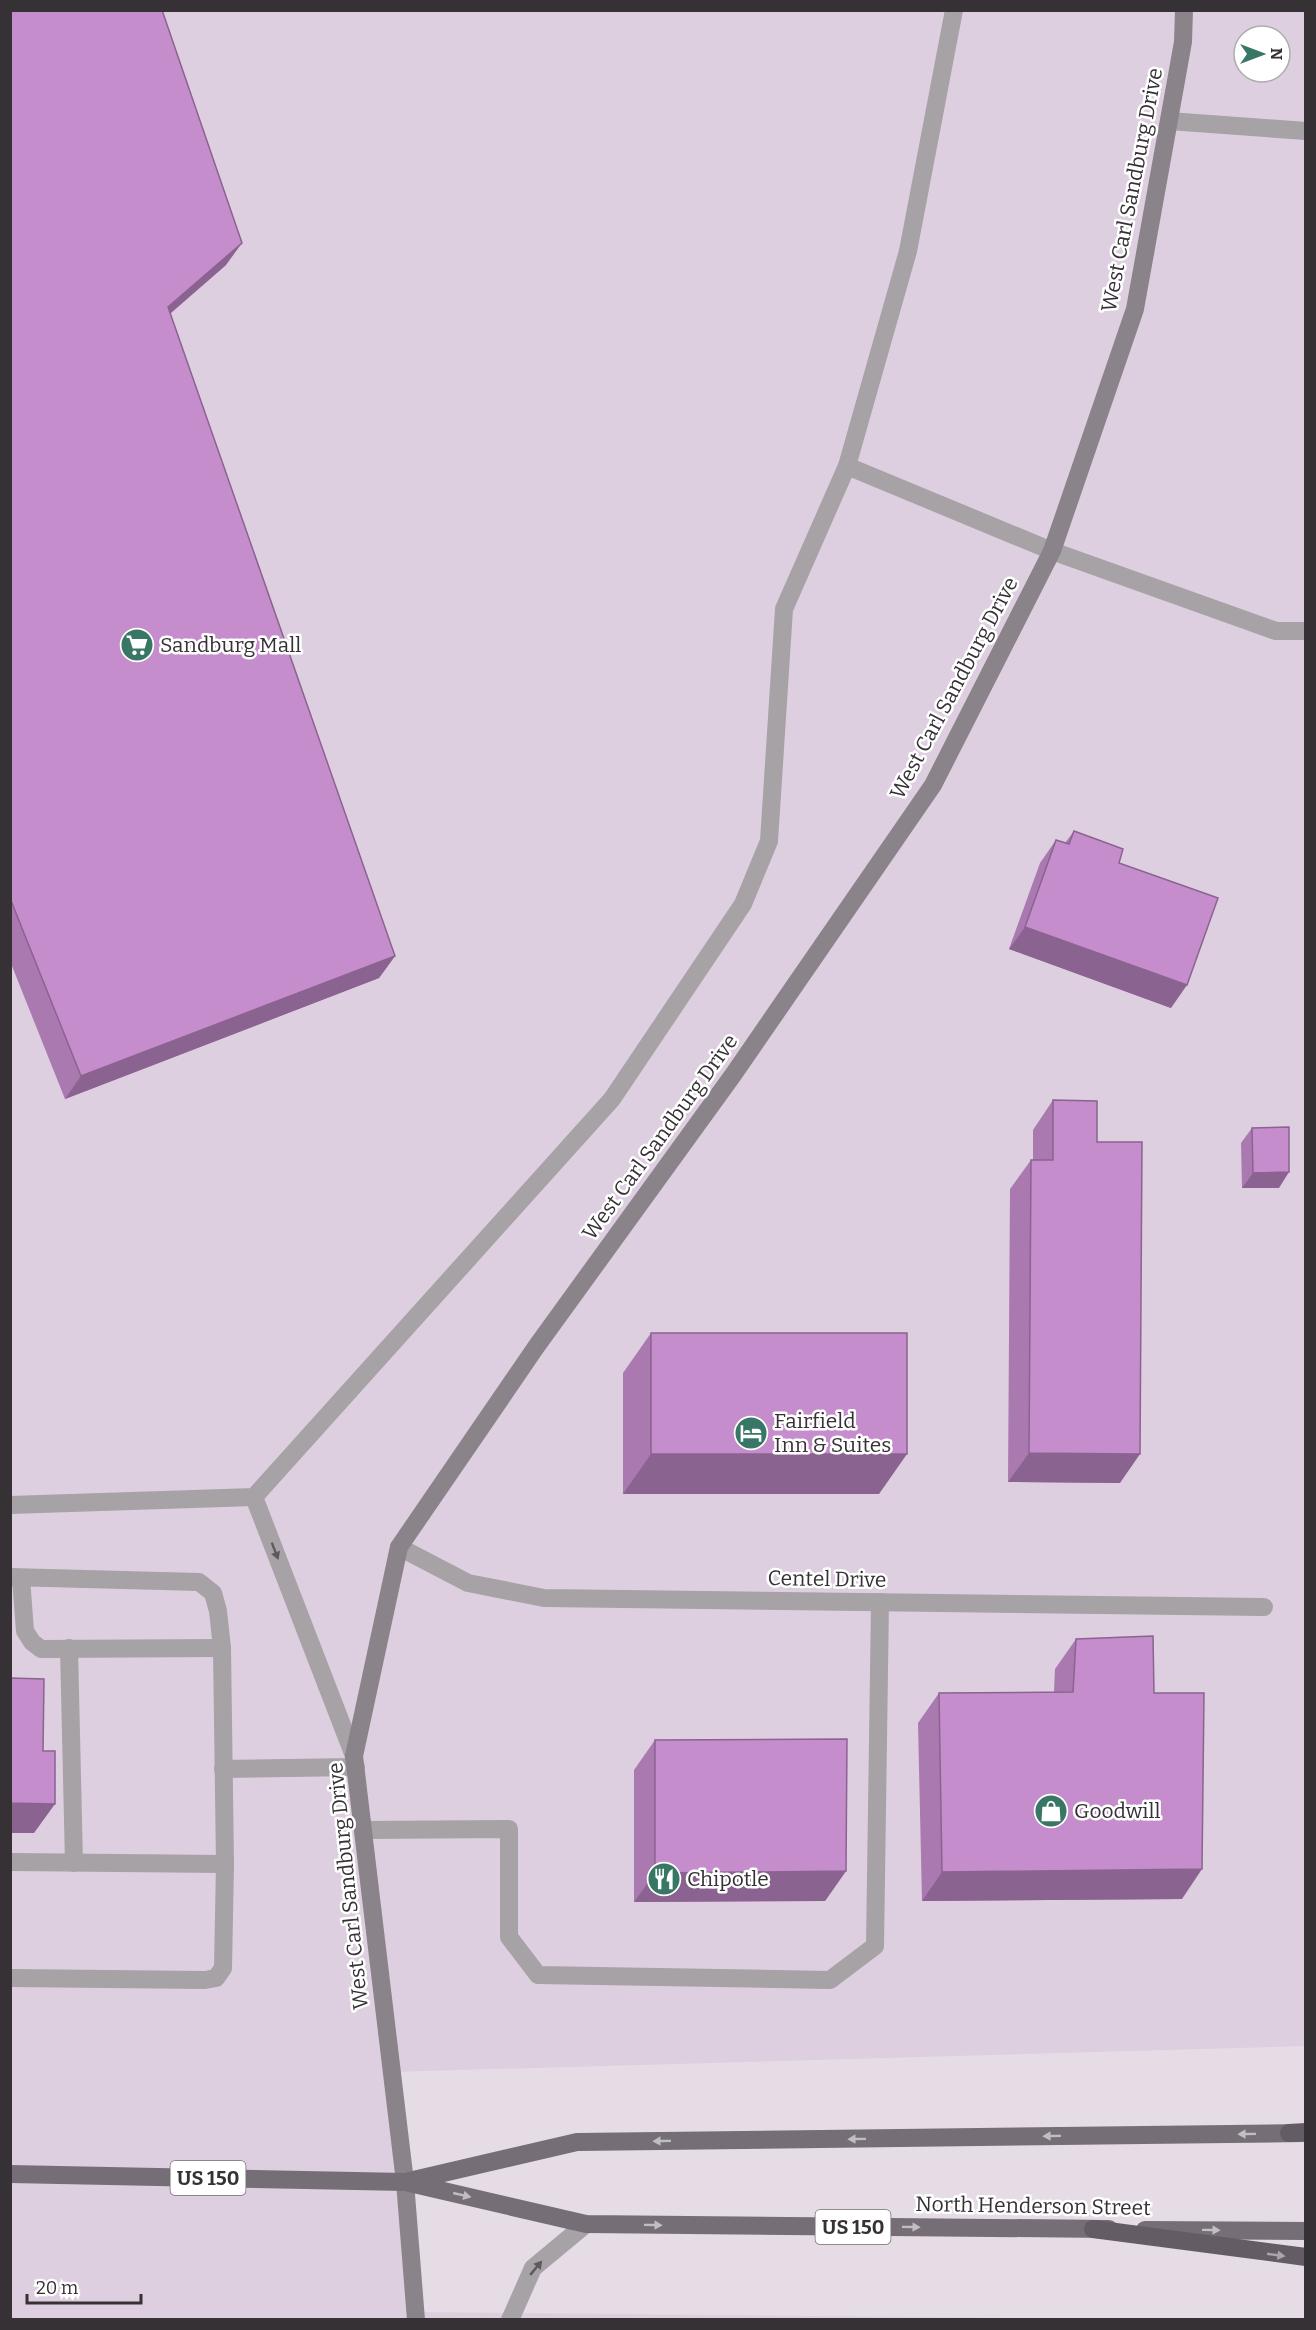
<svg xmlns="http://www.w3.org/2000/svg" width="1316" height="2330" font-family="Bitter,serif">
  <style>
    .built { fill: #ddcfdf; fill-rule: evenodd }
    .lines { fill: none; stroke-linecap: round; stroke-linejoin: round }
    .lane { stroke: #a6a2a6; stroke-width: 18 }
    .street { stroke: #a6a2a6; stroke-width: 18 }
    .secondary { stroke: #8a848a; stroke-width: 18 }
    .primary { stroke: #756e76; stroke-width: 18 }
    .highway { stroke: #645c65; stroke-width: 18 }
    .wall { fill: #aa79b0 }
    .shaded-wall { fill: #8b6390 }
    .building { fill: #c68dcd; stroke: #8b6390; stroke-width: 1.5 }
    .oneway { fill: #5d595d }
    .oneway2 { fill: #c1bec1 }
    .oneway3 { fill: #aaa5aa }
    .labels { text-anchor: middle; stroke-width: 5; stroke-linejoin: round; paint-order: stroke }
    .shield { fill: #fff; stroke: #726f72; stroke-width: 1.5 }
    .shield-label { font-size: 20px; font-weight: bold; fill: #353135 }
    .street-label { font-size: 21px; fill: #353135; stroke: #fff }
    .poi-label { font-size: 21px; fill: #353135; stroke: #fff; text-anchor: start }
  </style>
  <rect width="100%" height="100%" fill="#e5dce6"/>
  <path class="built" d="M11 11H1305V2046L391 2072 416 2312 1110 2319 11 2320ZM1244 36H1280V72H1244Z"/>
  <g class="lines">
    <g class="lane">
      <path d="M1169 121 1306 131"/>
      <path d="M847 466 1052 551 1276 631H1306"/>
      <path d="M254 1497 354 1756"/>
      <path d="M10 1505 254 1497 612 1099 743 904 769 841 784 609 847 466 908 251 954 10"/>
      <path d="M10 1577 199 1582 213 1593 218 1611 222 1648 225 1864 223 1968 216 1978 205 1980 10 1978"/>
      <path d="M21 1578 25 1631 32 1642 41 1649 222 1648"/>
      <path d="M69 1648 74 1863"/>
      <path d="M223 1769 356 1767"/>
      <path d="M363 1830 509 1829V1937L538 1975 830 1980 875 1946 880 1602"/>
      <path d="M10 1862 225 1864"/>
      <path d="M510 2320 533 2268 586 2224"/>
    </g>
    <path class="street" d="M399 1547 468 1583 544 1598 1264 1607"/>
    <path class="secondary" d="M416 2320 405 2182 354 1756 399 1547 536 1347 733 1075 933 785 1052 551 1135 309 1183 42 1184 10"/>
    <g class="primary">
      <path d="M10 2174 405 2182 586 2224 1109 2229"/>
      <path d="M409 2181 577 2142 1304 2133"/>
      <path d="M1145 2230 1306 2231"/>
    </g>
    <g class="highway">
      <path d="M1289 2133 1306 2132"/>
      <path d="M1093 2229 1306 2257"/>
    </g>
  </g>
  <g class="wall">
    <path d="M10 10 226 265 170 314 395 956 379 978 65 1099 10 961Z"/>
    <path d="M1074 831 1119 863 1171 1008 1009 949 1040 863 1056 840 1065 843Z"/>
    <path d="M1053 1100 1097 1142 1120 1483 1008 1482 1010 1189 1031 1160H1033V1130Z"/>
    <path d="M1252 1128 1279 1188H1242L1241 1143Z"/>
    <path d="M651 1333 879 1494H623V1373Z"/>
    <path d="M1076 1639 1154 1693 1182 1899 922 1901 918 1723 939 1693 1054 1692 1055 1669Z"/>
    <path d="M655 1740 846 1871 825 1901 634 1902V1770Z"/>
  </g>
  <g class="shaded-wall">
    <path d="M242 243 226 265 152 329 168 307Z"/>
    <path d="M1025 927 1187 985 1171 1008 1009 949Z"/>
    <path d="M395 956 379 978 65 1099 81 1076Z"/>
    <path d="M1289 1172 1279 1188H1242L1253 1173Z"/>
    <path d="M1029 1453 1140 1454 1120 1483 1008 1482Z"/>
    <path d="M651 1454H907L879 1494H623Z"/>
    <path d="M10 1803 55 1804 34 1833H10Z"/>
    <path d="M1202 1869 1182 1899 922 1901 942 1872Z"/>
    <path d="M846 1871 825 1901 634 1902 655 1873Z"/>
  </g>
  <g class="building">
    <path d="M10 10H162L242 243 168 307 395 956 81 1076 10 898Z"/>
    <path d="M1074 831 1123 849 1119 863 1218 898 1187 985 1025 927 1056 840 1069 844Z"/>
    <path d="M1053 1100 1097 1101V1142H1142L1140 1454 1029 1453 1031 1160H1053Z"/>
    <path d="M1289 1127V1172L1253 1173 1252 1128Z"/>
    <rect x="651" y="1333" width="256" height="121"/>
    <path d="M1153 1636 1154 1693H1204L1202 1869 942 1872 939 1693 1073 1692 1076 1639Z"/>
    <path d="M10 1678 44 1679 43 1751H55V1804L10 1803Z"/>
    <path d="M847 1739 846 1871 655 1873V1740Z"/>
  </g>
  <defs><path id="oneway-solid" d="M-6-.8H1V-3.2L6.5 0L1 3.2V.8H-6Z" transform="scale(1.5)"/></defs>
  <g class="oneway">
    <use href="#oneway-solid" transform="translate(275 1551) rotate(69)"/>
    <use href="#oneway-solid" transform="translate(536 2268) rotate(-50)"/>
  </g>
  <g class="oneway2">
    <use href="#oneway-solid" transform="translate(1247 2134) rotate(179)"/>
    <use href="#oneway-solid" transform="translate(1052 2136) rotate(179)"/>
    <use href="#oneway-solid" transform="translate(857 2139) rotate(179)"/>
    <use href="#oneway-solid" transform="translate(662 2141) rotate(179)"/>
    <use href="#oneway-solid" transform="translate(462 2195) rotate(13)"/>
    <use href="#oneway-solid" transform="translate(653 2225) rotate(1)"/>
    <use href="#oneway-solid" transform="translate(911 2227) rotate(1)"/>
    <use href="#oneway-solid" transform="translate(1211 2230) rotate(1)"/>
  </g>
  <use class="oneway3" href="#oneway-solid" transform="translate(1276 2255) rotate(8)"/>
  <defs>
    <symbol id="supermarket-disc" viewBox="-11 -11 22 22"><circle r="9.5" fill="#387765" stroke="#fff"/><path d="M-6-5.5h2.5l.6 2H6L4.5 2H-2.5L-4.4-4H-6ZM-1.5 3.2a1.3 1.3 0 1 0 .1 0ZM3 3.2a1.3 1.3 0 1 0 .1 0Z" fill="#fff"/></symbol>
    <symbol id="hotel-disc" viewBox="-11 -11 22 22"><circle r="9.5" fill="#387765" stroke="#fff"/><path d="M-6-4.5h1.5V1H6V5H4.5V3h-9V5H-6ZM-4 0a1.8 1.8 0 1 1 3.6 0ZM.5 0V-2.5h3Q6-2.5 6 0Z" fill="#fff"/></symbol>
    <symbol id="shop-disc" viewBox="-11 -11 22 22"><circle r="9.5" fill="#387765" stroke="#fff"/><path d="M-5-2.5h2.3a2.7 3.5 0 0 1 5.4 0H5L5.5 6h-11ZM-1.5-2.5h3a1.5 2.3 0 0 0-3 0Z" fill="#fff"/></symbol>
    <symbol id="restaurant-disc" viewBox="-11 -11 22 22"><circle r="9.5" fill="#387765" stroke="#fff"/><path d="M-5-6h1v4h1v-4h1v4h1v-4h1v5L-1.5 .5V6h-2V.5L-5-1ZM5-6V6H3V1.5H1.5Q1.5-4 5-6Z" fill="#fff"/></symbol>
  </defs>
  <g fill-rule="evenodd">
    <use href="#supermarket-disc" x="118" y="626" width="38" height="38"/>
    <use href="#hotel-disc" x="732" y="1414" width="38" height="38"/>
    <use href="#shop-disc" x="1032" y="1792" width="38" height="38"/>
    <use href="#restaurant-disc" x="645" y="1860" width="38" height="38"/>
  </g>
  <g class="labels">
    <g class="shield">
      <rect x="170.5" y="2161" width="75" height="34" rx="4.5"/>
      <rect x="815.5" y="2210" width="75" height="34" rx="4.5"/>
    </g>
    <g class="shield-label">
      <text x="208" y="2185">US 150</text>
      <text x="853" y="2234">US 150</text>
    </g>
    <g class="street-label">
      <text transform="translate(1132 190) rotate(-79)" y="7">West Carl Sandburg Drive</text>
      <text transform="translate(954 688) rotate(-62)" y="7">West Carl Sandburg Drive</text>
      <text transform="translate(660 1137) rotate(-54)" y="7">West Carl Sandburg Drive</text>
      <text transform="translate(827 1579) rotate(1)" y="7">Centel Drive</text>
      <text transform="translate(348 1886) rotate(-96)" y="7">West Carl Sandburg Drive</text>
      <text transform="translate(1033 2206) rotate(1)" y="7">North Henderson Street</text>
    </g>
    <g class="poi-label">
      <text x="160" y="652">Sandburg Mall</text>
      <text x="774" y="1428">Fairfield<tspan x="774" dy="24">Inn &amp; Suites</tspan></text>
      <text x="1074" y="1818">Goodwill</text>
      <text x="687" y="1886">Chipotle</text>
    </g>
  </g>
  <rect width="1316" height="2330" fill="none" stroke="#353135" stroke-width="24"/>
  <g transform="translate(1262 54) rotate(90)"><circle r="28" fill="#ffffff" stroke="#aeadae" stroke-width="1.5"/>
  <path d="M0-4.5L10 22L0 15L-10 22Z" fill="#387765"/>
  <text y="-9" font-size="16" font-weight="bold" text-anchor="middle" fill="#353135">N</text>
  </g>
  <path d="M27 2294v9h114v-9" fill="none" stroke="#353135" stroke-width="3"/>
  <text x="36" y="2294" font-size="18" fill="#353135" stroke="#ffffff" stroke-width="4.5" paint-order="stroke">20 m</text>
</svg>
